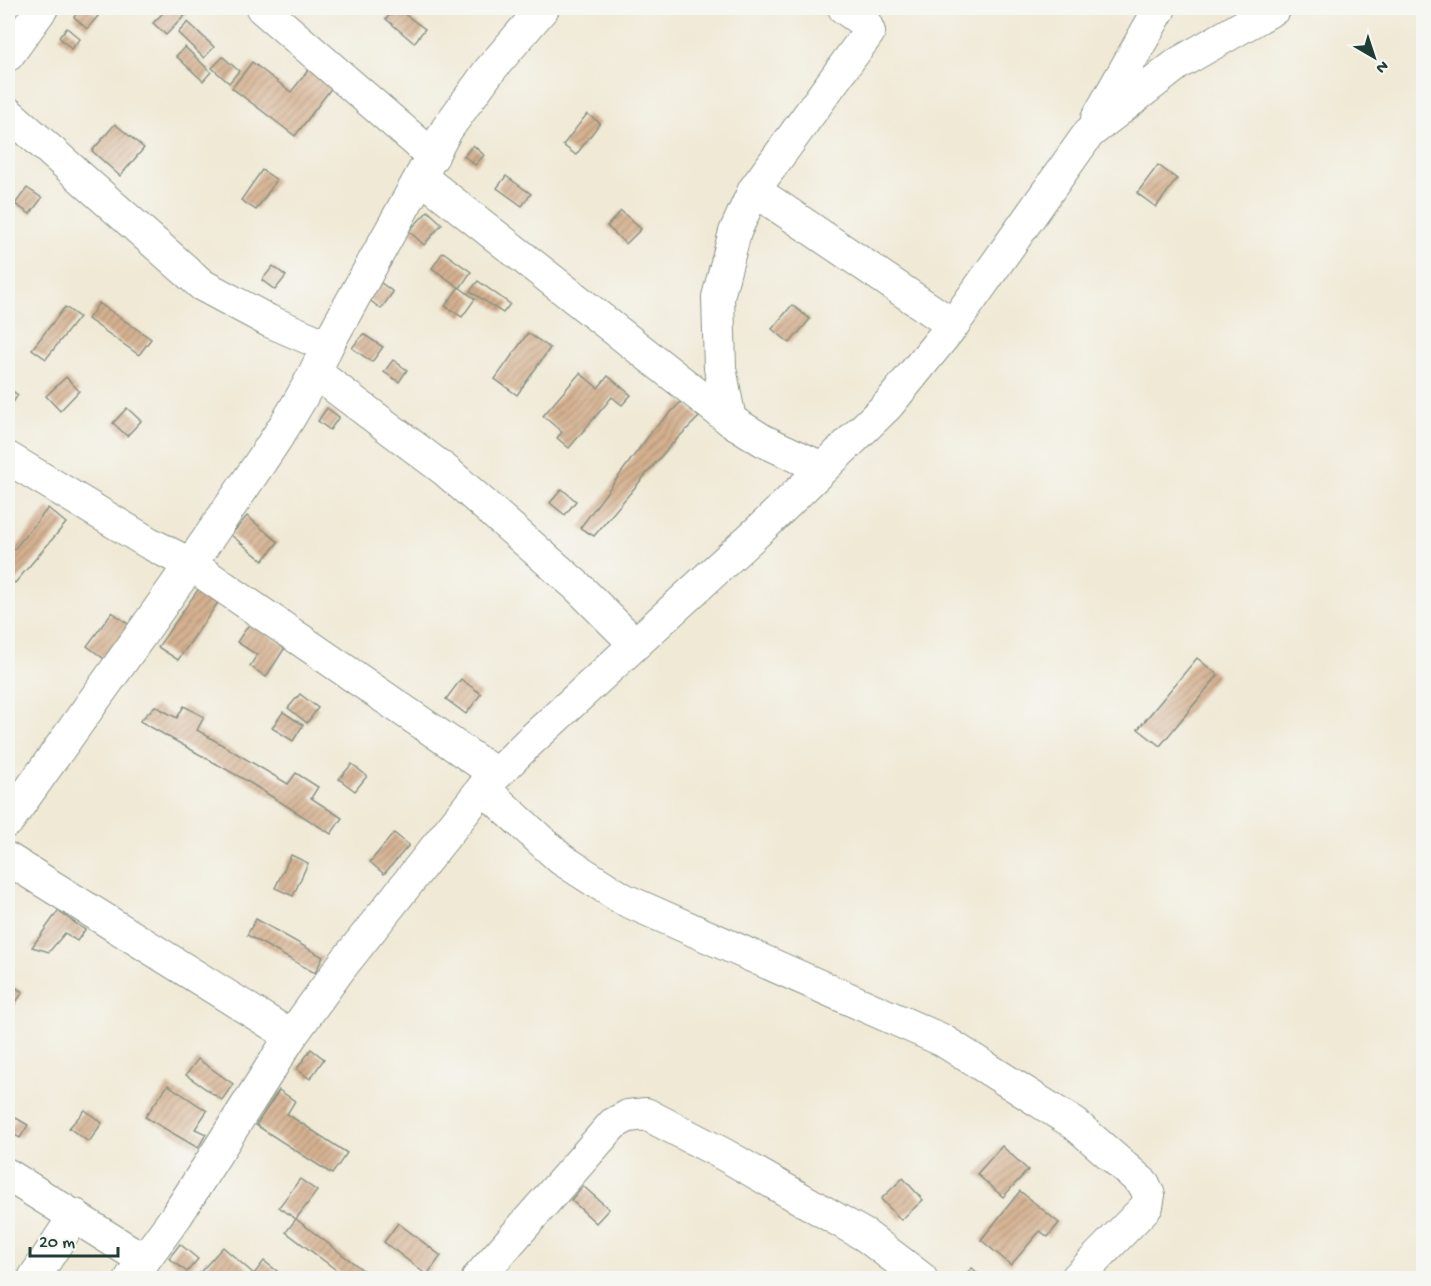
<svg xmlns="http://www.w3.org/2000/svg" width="1431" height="1286" font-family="'Gochi Hand',sans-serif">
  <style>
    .building { fill: url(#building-hatch) }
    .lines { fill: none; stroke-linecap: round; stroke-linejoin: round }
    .street-casing { stroke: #889384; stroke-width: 34 }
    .street { stroke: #fff; stroke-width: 32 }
  </style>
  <defs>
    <pattern id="building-hatch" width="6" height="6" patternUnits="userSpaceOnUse" patternTransform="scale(1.5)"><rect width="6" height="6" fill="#d5b190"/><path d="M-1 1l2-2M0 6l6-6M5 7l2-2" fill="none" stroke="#ac9176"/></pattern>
  </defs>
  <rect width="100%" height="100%" fill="#f6f6f2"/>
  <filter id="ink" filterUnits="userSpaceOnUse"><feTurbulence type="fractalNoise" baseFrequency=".0167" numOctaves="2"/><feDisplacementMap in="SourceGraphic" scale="12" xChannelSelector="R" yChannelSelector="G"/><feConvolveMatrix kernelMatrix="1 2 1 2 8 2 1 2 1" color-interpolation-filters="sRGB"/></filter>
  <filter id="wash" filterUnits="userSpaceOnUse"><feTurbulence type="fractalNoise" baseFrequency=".008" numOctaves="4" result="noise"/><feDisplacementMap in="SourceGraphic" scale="24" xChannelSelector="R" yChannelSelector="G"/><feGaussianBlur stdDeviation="1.35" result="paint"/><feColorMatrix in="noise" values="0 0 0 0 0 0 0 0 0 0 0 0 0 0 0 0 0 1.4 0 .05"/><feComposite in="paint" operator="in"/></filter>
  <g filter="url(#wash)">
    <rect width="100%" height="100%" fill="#f0e9d5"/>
    <g id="blocks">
      <g class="building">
        <path d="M82 8H89L98 16 87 29 74 17Z"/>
        <path d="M168 8 191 9 166 35 153 23Z"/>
        <path d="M396 8 425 29 414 43 386 19Z"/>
        <path d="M188 22 214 47 204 58 178 33Z"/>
        <path d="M67 28 80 39 71 49 59 37Z"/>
        <path d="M185 47 211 72 203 81 176 56Z"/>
        <path d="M223 57 239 71 229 83 212 68Z"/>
        <path d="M252 62 291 92 310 68 333 86 295 136 232 88Z"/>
        <path d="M587 114 600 123 576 155 563 145Z"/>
        <path d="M115 124 144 148 120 176 92 151Z"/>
        <path d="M473 145 484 155 475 165 464 156Z"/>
        <path d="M1158 165 1177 179 1156 207 1137 193Z"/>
        <path d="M262 170 277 180 256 210 241 200Z"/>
        <path d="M506 176 531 194 522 206 497 188Z"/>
        <path d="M27 188 42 198 30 214 15 204Z"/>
        <path d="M428 211 442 224 424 245 409 231Z"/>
        <path d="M621 211 641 229 626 244 607 226Z"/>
        <path d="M443 252 471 272 460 288 432 268Z"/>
        <path d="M273 266 286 276 275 290 262 280Z"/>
        <path d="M478 281 510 304 503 313 470 291Z"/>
        <path d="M380 282 393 292 381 309 367 298Z"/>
        <path d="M459 287 475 299 462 317 445 306Z"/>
        <path d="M99 303 151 339 139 355 88 319Z"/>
        <path d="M792 305 810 319 790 343 772 329Z"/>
        <path d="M65 307 79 317 46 359 32 349Z"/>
        <path d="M528 333 550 348 517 395 495 379Z"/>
        <path d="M363 334 383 347 372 362 352 348Z"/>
        <path d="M393 360 407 370 399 382 384 372Z"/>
        <path d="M580 373 598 388 608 376 631 395 622 405 612 397 569 448 557 438 562 432 543 416Z"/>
        <path d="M66 377 79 391 60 411 46 396Z"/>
        <path d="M8 388 18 395 8 410Z"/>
        <path d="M682 401 699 417 669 447 594 536 580 528 653 430Z"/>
        <path d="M127 408 141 421 127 436 113 423Z"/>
        <path d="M327 408 339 417 330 430 318 421Z"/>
        <path d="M562 489 576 501 565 515 550 503Z"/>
        <path d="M48 508 66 523 15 583 8 577V557Z"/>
        <path d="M247 516 278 542 263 561 231 535Z"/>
        <path d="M202 584 222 597 178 660 158 647Z"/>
        <path d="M112 612 132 627 107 661 87 646Z"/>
        <path d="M250 623 286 646 266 677 250 666 257 655 237 642Z"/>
        <path d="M1197 658 1218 675 1160 746 1138 729Z"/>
        <path d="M461 679 481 694 466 714 446 699Z"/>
        <path d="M300 694 318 708 307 723 288 708Z"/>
        <path d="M155 706 177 718 184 706 204 717 197 730 288 784 296 773 318 787 311 798 342 818 331 834 247 781 140 721Z"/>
        <path d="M283 712 303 725 293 741 272 728Z"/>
        <path d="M352 764 367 776 355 791 339 779Z"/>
        <path d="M394 833 409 845 384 874 370 862Z"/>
        <path d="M291 855 308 863 293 896 275 888Z"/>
        <path d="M58 911 85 930 77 941 65 933 49 952 32 947Z"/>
        <path d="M256 919 323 957 315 973 247 935Z"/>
        <path d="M8 983 23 992 12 1008 8 1005Z"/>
        <path d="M311 1049 324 1059 310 1079 297 1069Z"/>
        <path d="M198 1059 233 1084 222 1100 186 1075Z"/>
        <path d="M168 1085 207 1111 195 1129 206 1134 198 1148 145 1117Z"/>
        <path d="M279 1090 295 1101 287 1114 347 1153 332 1174 256 1125Z"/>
        <path d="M85 1110 102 1123 89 1142 69 1128Z"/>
        <path d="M16 1118 28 1125 20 1138 8 1131Z"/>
        <path d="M1002 1146 1028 1170 1003 1197 977 1174Z"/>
        <path d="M903 1178 923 1200 901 1220 881 1199Z"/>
        <path d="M300 1179 317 1191 296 1219 279 1207Z"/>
        <path d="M583 1186 609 1209 596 1223 571 1200Z"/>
        <path d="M1020 1191 1059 1223 1048 1237 1040 1231 1011 1265 981 1240Z"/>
        <path d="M296 1219 373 1278H347L286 1232Z"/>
        <path d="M398 1223 441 1256 427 1275 384 1242Z"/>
        <path d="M180 1244 198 1259 187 1272 169 1258Z"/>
        <path d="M223 1247 254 1274 264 1261 286 1278H195Z"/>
        <path d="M972 1268 984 1278H962Z"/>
      </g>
    </g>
  </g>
  <g filter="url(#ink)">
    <use href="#blocks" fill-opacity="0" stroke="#889384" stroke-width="1.5"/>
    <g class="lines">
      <defs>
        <g id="street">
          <path d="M262 8 433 156"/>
          <path d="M8 55 42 8"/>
          <path d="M8 113 202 285 269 321 327 346"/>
          <path d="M1097 119 1160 8"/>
          <path d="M422 178 730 420 764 441 822 468"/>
          <path d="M754 190 953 325"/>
          <path d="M316 373 446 471 578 587 635 644"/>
          <path d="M730 420 720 368 718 297 735 232 754 190 869 32 865 23 844 8"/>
          <path d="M8 458 149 543 190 564 496 774"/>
          <path d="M483 788 561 859 623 899 942 1040 1075 1124 1144 1184 1149 1195 1147 1206 1077 1278"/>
          <path d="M8 821C79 720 153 620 223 517 260 462 301 408 327 346L447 129 489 71 543 8"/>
          <path d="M8 859 291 1036"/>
          <path d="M8 1175 144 1260"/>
          <path d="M34 1278 75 1215"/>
          <path d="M131 1278 177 1215 291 1036 341 967 483 788 527 744 768 522 888 405 953 325 1089 133 1179 63 1275 8"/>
          <path d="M478 1278 613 1124 628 1116 646 1114 723 1154 866 1236 921 1278"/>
        </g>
      </defs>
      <use href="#street" class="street-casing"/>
      <use href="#street" class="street"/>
    </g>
  </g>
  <rect width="1431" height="1286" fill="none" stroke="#f6f6f2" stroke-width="30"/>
  <g transform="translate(1374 57) rotate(141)" stroke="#f6f6f2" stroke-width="4.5" paint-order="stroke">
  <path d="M0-4.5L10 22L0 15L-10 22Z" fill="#1f3d34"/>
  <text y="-9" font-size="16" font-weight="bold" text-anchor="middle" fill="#1f3d34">N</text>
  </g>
  <path d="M30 1247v9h88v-9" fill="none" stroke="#1f3d34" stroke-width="3"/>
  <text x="39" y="1247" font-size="18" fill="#1f3d34" stroke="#f6f6f2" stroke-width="4.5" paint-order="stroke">20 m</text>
</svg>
